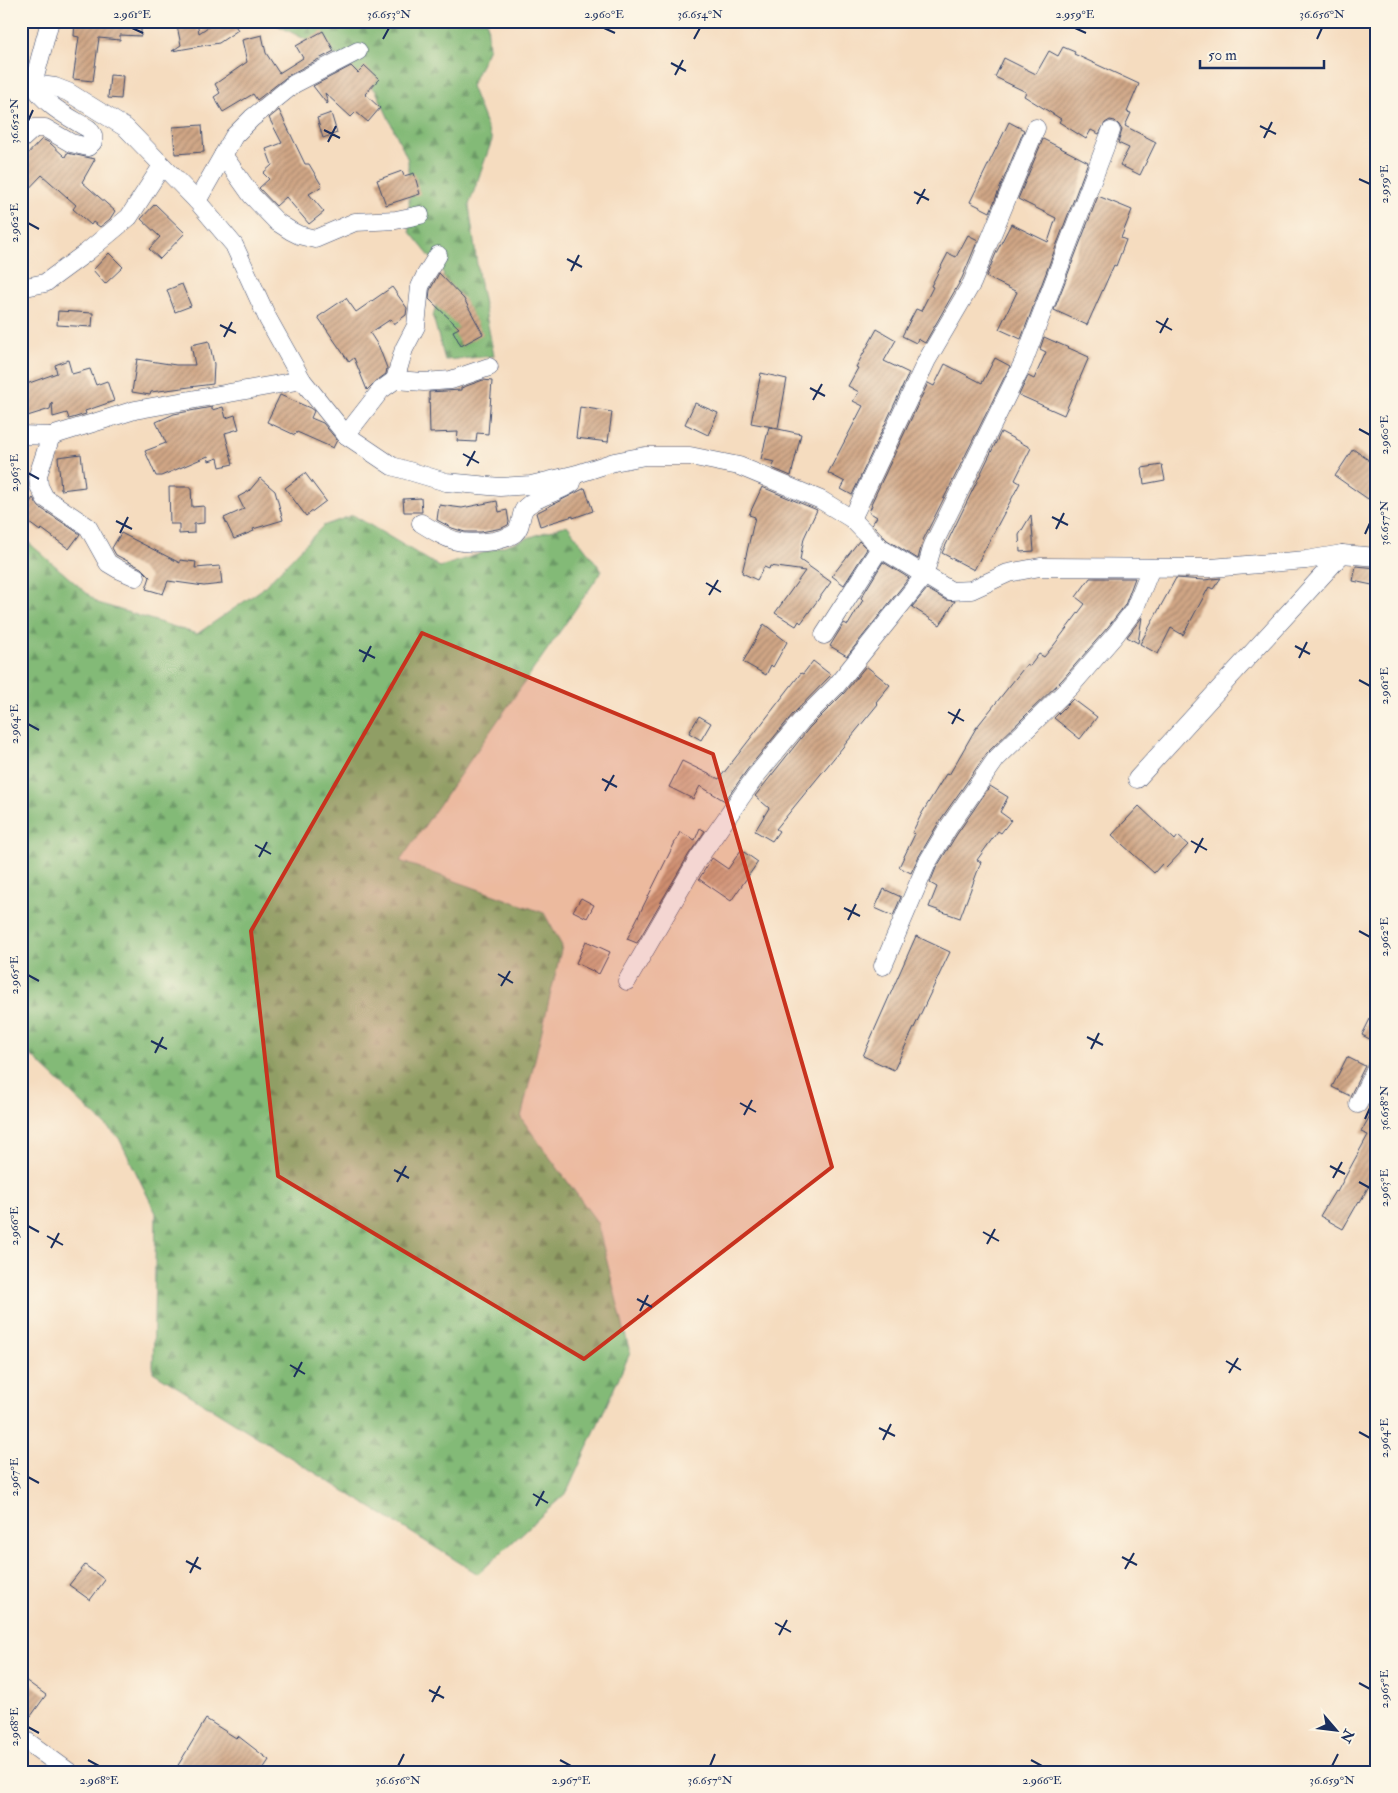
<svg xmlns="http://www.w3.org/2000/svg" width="1398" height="1793" font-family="'IM FELL Double Pica',serif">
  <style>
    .forest { fill: url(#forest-firs); stroke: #4f746a }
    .building { fill: url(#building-hatch) }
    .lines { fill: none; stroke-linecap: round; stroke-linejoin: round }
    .minor-casing { stroke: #3c496d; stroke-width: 19 }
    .minor { stroke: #fff; stroke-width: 18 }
    .marked { fill: #c8321e; fill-opacity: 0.2; stroke: #c8321e; stroke-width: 4; stroke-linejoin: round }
    .ticks { fill: none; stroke: #1b2f5e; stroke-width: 2 }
    .neatline { fill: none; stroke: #1b2f5e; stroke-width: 2 }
    .ticks-label { font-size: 12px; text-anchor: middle; fill: #1b2f5e }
  </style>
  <defs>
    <pattern id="forest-firs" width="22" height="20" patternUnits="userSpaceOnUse" patternTransform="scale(1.25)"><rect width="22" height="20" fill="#83ba77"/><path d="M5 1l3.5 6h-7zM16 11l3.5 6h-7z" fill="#6a9865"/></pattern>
    <pattern id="building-hatch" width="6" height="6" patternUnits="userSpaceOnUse" patternTransform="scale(1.25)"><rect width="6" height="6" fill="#d0a685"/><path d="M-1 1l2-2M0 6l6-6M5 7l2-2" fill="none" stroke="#a88870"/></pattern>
  </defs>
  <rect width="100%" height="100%" fill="#fcf5e5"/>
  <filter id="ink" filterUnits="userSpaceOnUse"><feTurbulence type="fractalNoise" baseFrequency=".02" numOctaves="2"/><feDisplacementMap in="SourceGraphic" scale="10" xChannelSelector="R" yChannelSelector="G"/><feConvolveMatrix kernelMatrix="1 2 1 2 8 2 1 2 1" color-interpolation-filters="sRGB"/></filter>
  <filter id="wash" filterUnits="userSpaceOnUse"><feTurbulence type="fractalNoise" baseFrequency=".0096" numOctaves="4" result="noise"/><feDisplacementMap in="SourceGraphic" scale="20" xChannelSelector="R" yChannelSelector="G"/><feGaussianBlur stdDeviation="1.12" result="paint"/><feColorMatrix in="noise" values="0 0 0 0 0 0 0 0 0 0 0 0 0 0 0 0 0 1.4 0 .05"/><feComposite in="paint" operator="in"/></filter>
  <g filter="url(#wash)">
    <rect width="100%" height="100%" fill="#f5dcbf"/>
    <g class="forest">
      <path d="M269 21H487L489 48 471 86 492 140 469 205 479 279 494 356 445 360 433 317 444 274 410 232 408 160 376 91 332 53Z"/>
      <path d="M353 515 440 567 567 525 602 571 400 861 544 913 562 946 521 1118 597 1222 630 1353 567 1492 478 1574 153 1372 156 1213 119 1138 21 1046V536L98 603 197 634 261 590 323 526Z"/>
    </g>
    <g id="blocks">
      <g class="building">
        <path d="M75 21H141V36L120 35V40L99 38 93 81 73 79 79 37 74 36Z"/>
        <path d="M176 21H197L199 33 217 21H232L238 30 219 43 172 51 181 45Z"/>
        <path d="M323 31 334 51 289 75 257 100 253 94 223 112 214 97 220 93 215 84 247 62 242 40 262 35 266 53 279 73 303 58 296 46Z"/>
        <path d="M1063 47 1075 52 1074 54 1139 84 1127 112 1131 113 1125 126 1156 142 1140 175 1120 165 1129 148 1118 143 1122 130 1119 125 1115 121 1110 120 1105 123 1099 134 1091 130 1086 139 1059 122 1061 119 1024 96 1026 92 995 77 1004 58 1036 74 1049 51 1058 56Z"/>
        <path d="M351 66 358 73 365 66 379 79 365 94 380 108 368 122 356 112 351 117 325 93 328 103 327 104 313 86Z"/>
        <path d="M110 75 123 76 121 99 108 98Z"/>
        <path d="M279 110 305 164H309L322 186 309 194 324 212 309 224 286 197 276 206 259 188 269 179 263 173 272 165 266 149 282 143 269 118Z"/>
        <path d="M331 113 337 133 323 138 317 118Z"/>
        <path d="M1009 122 1024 130 990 212 970 202Z"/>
        <path d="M202 125 204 152 175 154 173 127Z"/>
        <path d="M42 139 50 143 65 157 67 153 95 159 82 182 115 211 110 219 100 227 93 222 91 225 73 209 76 205 42 175 21 197V161Z"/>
        <path d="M1043 139 1088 162 1021 339 999 329 1017 292 986 277 997 251 1011 224 1048 242 1056 218 1018 199Z"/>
        <path d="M402 171 404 176 414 173 420 194 386 205 377 180Z"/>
        <path d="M1098 196 1132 210 1121 238 1126 240 1116 266 1114 265 1087 325 1054 310Z"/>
        <path d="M155 204 185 233 160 259 149 249 160 237 141 219Z"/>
        <path d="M968 235 978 240 962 278 925 343 918 339 916 343 902 336 916 309 921 311 933 287 931 286 948 253 956 257Z"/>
        <path d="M109 253 123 267 105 284 93 270Z"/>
        <path d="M439 273 464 299 483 334 461 346 453 331 459 328 429 299 430 290Z"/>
        <path d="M182 284 191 306 175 312 167 290Z"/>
        <path d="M392 287 407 308 406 315 394 324 391 319 370 333 379 347 387 368 386 374 375 382 367 390 354 358 349 362 318 317 346 298 356 312Z"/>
        <path d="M58 311 93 313 92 327 57 325Z"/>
        <path d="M877 329 896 340 884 361 909 373 852 495 841 489 845 482 828 473 863 406 853 401 859 392 848 386 858 368 856 367Z"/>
        <path d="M1044 337 1089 357 1064 415 1019 395 1028 376 1034 379 1046 352 1040 349Z"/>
        <path d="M209 341 214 364 213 384 151 392 150 395 132 392 137 359 176 365H195L191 345Z"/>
        <path d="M995 358 1010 366 923 540 918 559 887 540 872 524 877 517 869 512 872 505 871 504 928 383 934 386 945 364 982 383Z"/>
        <path d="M68 360 72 374 90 369 96 385 107 381 114 401 85 411 86 414 69 419 67 413 53 417 52 402 50 409 21 418V386L57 373 55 365Z"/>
        <path d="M761 373 787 379 778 428 751 423Z"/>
        <path d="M483 380 492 381 488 434 477 433 476 442 457 441 458 432 430 433 429 392 461 390V388Z"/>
        <path d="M280 395 310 408 314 411 311 418 323 423 337 440 333 448 297 432 295 435 267 422Z"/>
        <path d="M695 403 718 413 708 435 685 424Z"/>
        <path d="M212 407V410L223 407 226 418 235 415 239 429 225 433 233 464 220 467 218 458 209 461 208 456 161 476H156L145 451 166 443 156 422 174 414Z"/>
        <path d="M580 407 612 412 608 442 576 438Z"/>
        <path d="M769 427 801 434 791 476 772 468 775 462 761 459Z"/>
        <path d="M1001 432 1031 448 1015 480 1020 483 974 570 942 553Z"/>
        <path d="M1353 449 1377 466V486L1368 499 1335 476Z"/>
        <path d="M81 454 85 487 61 490 58 457Z"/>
        <path d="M1162 465 1165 480 1144 484 1142 468Z"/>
        <path d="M305 473 326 501 306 516 285 488Z"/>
        <path d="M260 478 275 491 283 520 253 529 254 531 234 539 224 518 244 509 238 497 249 491Z"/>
        <path d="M169 487H191L192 507 204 506V523L194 524V533L179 534V524H170Z"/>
        <path d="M762 487 817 510 804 538 800 560 831 582 801 623 799 621 796 626 775 613 805 571 770 566 769 569 764 567 757 580 742 573 755 517 749 515Z"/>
        <path d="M585 488 593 511 573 518V516L540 526 536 513Z"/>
        <path d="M33 498 39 507 80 534 69 549 42 529 40 531 21 517V514Z"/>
        <path d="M421 498 422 512H404L403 499Z"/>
        <path d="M497 501 499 512 507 510 509 522 508 525 502 528 481 532H465L452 528 437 520 439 505 462 508Z"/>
        <path d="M1031 515 1034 551 1020 552 1019 535Z"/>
        <path d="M121 533 180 563V560L196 562 195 568 220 566 222 584 204 586 168 581 163 594 146 589 150 577 141 568 116 555 112 548Z"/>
        <path d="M859 541 867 549 844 585 832 576Z"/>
        <path d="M883 562 909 578 847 656 830 646 844 623 848 625 863 600 861 598Z"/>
        <path d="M1356 566 1377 568V586L1353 581Z"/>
        <path d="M1090 578H1135L1125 605 1108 627 1062 680 987 753 939 822 918 858 911 873 899 867 915 834 912 833 922 813 946 774 949 775 976 728 1027 664 1030 666 1039 654 1044 657 1054 645 1085 604 1076 597Z"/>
        <path d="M1176 578 1204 580 1221 578 1213 589 1209 587 1183 635 1171 628 1158 654 1140 644Z"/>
        <path d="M927 589 946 600 955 601 940 625 912 607Z"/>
        <path d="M1142 617 1138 643 1127 637Z"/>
        <path d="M764 624 787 642 773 667 771 665 766 675 743 662Z"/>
        <path d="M813 661 831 675 793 714 747 770 725 801 700 786 693 799 669 787 682 761 719 779 801 673 803 674Z"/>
        <path d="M866 666 890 685 876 702 878 704 776 829 779 831 772 841 755 831 769 808 755 796 809 728 844 693Z"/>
        <path d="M1073 699 1097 717 1080 739 1054 718Z"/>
        <path d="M699 716 711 723 701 740 689 733Z"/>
        <path d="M990 786 1008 797 1000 812 1011 820 1001 833 998 831 977 860 981 862 960 918 929 907 937 887 930 883 936 868 957 834Z"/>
        <path d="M1139 806 1175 840 1178 836 1188 845 1166 868 1162 864 1154 873 1112 835Z"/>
        <path d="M700 828 705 831 689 854 637 943 627 939 680 832 695 840Z"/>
        <path d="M741 850 758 862 731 901 699 879 712 858 728 869Z"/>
        <path d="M884 889 901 897 893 916 875 908Z"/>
        <path d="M581 898 594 905 587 918 573 911Z"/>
        <path d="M916 936 950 952 894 1070 863 1056Z"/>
        <path d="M586 941 610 952 599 974 576 963Z"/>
        <path d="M1377 1005V1043L1362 1035Z"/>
        <path d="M1347 1057 1365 1066 1350 1096 1332 1087Z"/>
        <path d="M1377 1103V1171L1360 1202 1359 1201 1343 1229 1320 1216 1335 1191 1337 1192 1368 1135 1361 1132Z"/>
        <path d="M85 1565 105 1580 90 1600 69 1585Z"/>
        <path d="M21 1677 46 1695 31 1716 21 1709Z"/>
        <path d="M206 1719 236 1738 238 1736 269 1760 261 1772H174Z"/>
      </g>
    </g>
  </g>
  <g filter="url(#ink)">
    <use href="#blocks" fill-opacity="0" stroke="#3c496d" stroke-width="1"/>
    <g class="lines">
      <defs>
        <g id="minor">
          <path d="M21 79 33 84 55 87 68 92 126 128 197 201 234 245 268 319 302 380 346 435 392 466 446 482 500 487 531 485 577 474 614 462 645 456H690L739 466 821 500 852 519 880 548 951 591 971 590 1008 573 1040 567 1211 568 1306 560 1342 554 1377 557"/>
          <path d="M21 140 34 128H45L71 143 88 147 93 142V135L89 129C69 117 45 106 33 84L50 21"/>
          <path d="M223 155 252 196 277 222 291 231 299 235 315 239 355 222 396 220 420 215"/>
          <path d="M197 201 234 136 252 118 294 84 358 51"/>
          <path d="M21 288 45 283 87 252 129 217 162 166"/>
          <path d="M395 380 404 349 416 326 420 287 425 276 438 255"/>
          <path d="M21 435 51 436 135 410 302 380"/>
          <path d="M346 435 381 390 395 380 424 382 451 380 489 367"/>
          <path d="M51 436 38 475 39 486 45 498 88 527 108 563 118 569 136 577"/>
          <path d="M852 519 927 360 972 283 1036 128"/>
          <path d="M421 523C450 541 459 546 494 541 501 539 509 538 515 533 523 526 519 512 527 506 540 495 558 493 572 483"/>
          <path d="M824 635 880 548"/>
          <path d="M1137 779 1342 554"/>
          <path d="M883 966 927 863 948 828 996 759 1070 687 1116 634 1134 610 1151 568"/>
          <path d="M627 981 698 859 755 777 801 721 836 686 924 576 933 545 1023 363 1111 131"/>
          <path d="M1358 1104 1377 1066"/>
          <path d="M21 1737 69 1772"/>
        </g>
      </defs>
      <use href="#minor" class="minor-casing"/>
      <use href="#minor" class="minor"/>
    </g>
  </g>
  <path class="marked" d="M422 633 713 754 832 1167 584 1359 278 1176 251 931Z"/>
  <path class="ticks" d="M132 28 143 33M604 28 615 33M1075 28 1086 33M383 39 389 28M694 39 700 28M1317 39 1322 28M671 63 686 71M675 75 683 60M28 121 33 110M1260 126 1276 134M324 130 340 138M1264 138 1272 122M328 142 336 126M1359 179 1370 184M914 192 929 200M917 204 925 189M28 223 39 229M567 259 582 267M571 271 579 255M1156 321 1172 330M220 325 236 333M1160 333 1168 318M224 337 232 322M810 388 825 396M813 400 822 384M1359 429 1370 435M463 454 479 463M467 466 475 451M28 473 39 479M1052 517 1068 525M116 521 132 529M1056 529 1064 513M120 533 128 517M1365 534 1370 523M706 583 721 592M709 595 718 580M1295 646 1310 654M359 650 375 658M1299 658 1307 642M363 662 371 646M1359 680 1370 686M948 712 964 721M28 724 39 730M952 724 960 709M602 779 617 787M605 791 614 775M1191 841 1207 850M255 845 271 854M1195 853 1203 838M259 857 267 842M844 908 860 916M848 920 856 904M1359 931 1370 937M498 974 513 983M28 975 39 981M501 986 510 971M1087 1037 1103 1045M151 1041 167 1049M1091 1049 1099 1033M155 1053 163 1037M740 1103 756 1112M744 1115 752 1100M1365 1119 1370 1108M1330 1166 1345 1174M394 1170 409 1178M1333 1178 1342 1162M397 1182 406 1166M1359 1182 1370 1188M28 1226 39 1232M983 1232 999 1241M47 1236 63 1245M987 1244 995 1229M51 1248 59 1233M637 1299 652 1307M640 1311 648 1295M1226 1361 1241 1370M290 1365 305 1374M1229 1373 1238 1358M294 1377 302 1362M879 1428 895 1436M1359 1432 1370 1438M883 1440 891 1424M28 1477 39 1483M533 1494 548 1503M536 1506 544 1491M1122 1557 1137 1565M186 1561 201 1569M1125 1569 1134 1553M190 1573 198 1557M775 1623 791 1632M779 1635 787 1620M1359 1683 1370 1689M429 1690 444 1698M432 1702 440 1686M28 1727 39 1733M88 1760 99 1766M560 1760 571 1766M1031 1760 1042 1766M398 1766 404 1754M710 1766 715 1754M1332 1766 1338 1754"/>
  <rect width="1398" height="1793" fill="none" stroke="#fcf5e5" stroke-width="55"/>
  <g transform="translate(1336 1730) rotate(118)" stroke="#fcf5e5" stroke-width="4" paint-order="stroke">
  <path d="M0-4L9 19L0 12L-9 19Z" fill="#1b2f5e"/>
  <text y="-8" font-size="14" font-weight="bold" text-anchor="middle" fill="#1b2f5e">N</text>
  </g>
  <path d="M1200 60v8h124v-8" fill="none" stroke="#1b2f5e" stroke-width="2.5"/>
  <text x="1208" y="60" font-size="15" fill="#1b2f5e" stroke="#fcf5e5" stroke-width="4" paint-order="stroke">50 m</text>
  <rect x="28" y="28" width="1342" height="1738" class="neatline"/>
  <g class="ticks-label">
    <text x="132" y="18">2.961°E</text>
    <text x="389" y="18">36.653°N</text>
    <text x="604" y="18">2.960°E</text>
    <text x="700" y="18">36.654°N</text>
    <text x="1075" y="18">2.959°E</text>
    <text x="1322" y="18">36.656°N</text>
    <text transform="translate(14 121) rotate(-90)" y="4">36.652°N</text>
    <text transform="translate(1384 184) rotate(-90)" y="4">2.959°E</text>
    <text transform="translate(14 223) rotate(-90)" y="4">2.962°E</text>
    <text transform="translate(1384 435) rotate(-90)" y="4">2.960°E</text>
    <text transform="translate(14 473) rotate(-90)" y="4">2.963°E</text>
    <text transform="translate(1384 523) rotate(-90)" y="4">36.657°N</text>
    <text transform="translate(1384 686) rotate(-90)" y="4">2.961°E</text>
    <text transform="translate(14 724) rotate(-90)" y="4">2.964°E</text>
    <text transform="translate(1384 937) rotate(-90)" y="4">2.962°E</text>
    <text transform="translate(14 975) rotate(-90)" y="4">2.965°E</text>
    <text transform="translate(1384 1108) rotate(-90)" y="4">36.658°N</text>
    <text transform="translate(1384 1188) rotate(-90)" y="4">2.963°E</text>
    <text transform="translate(14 1226) rotate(-90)" y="4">2.966°E</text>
    <text transform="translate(1384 1438) rotate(-90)" y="4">2.964°E</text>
    <text transform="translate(14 1477) rotate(-90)" y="4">2.967°E</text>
    <text transform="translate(1384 1689) rotate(-90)" y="4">2.965°E</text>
    <text transform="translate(14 1727) rotate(-90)" y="4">2.968°E</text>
    <text x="99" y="1784">2.968°E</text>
    <text x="398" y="1784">36.656°N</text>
    <text x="571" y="1784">2.967°E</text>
    <text x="710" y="1784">36.657°N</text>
    <text x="1042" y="1784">2.966°E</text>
    <text x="1332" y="1784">36.659°N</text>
  </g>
</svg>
